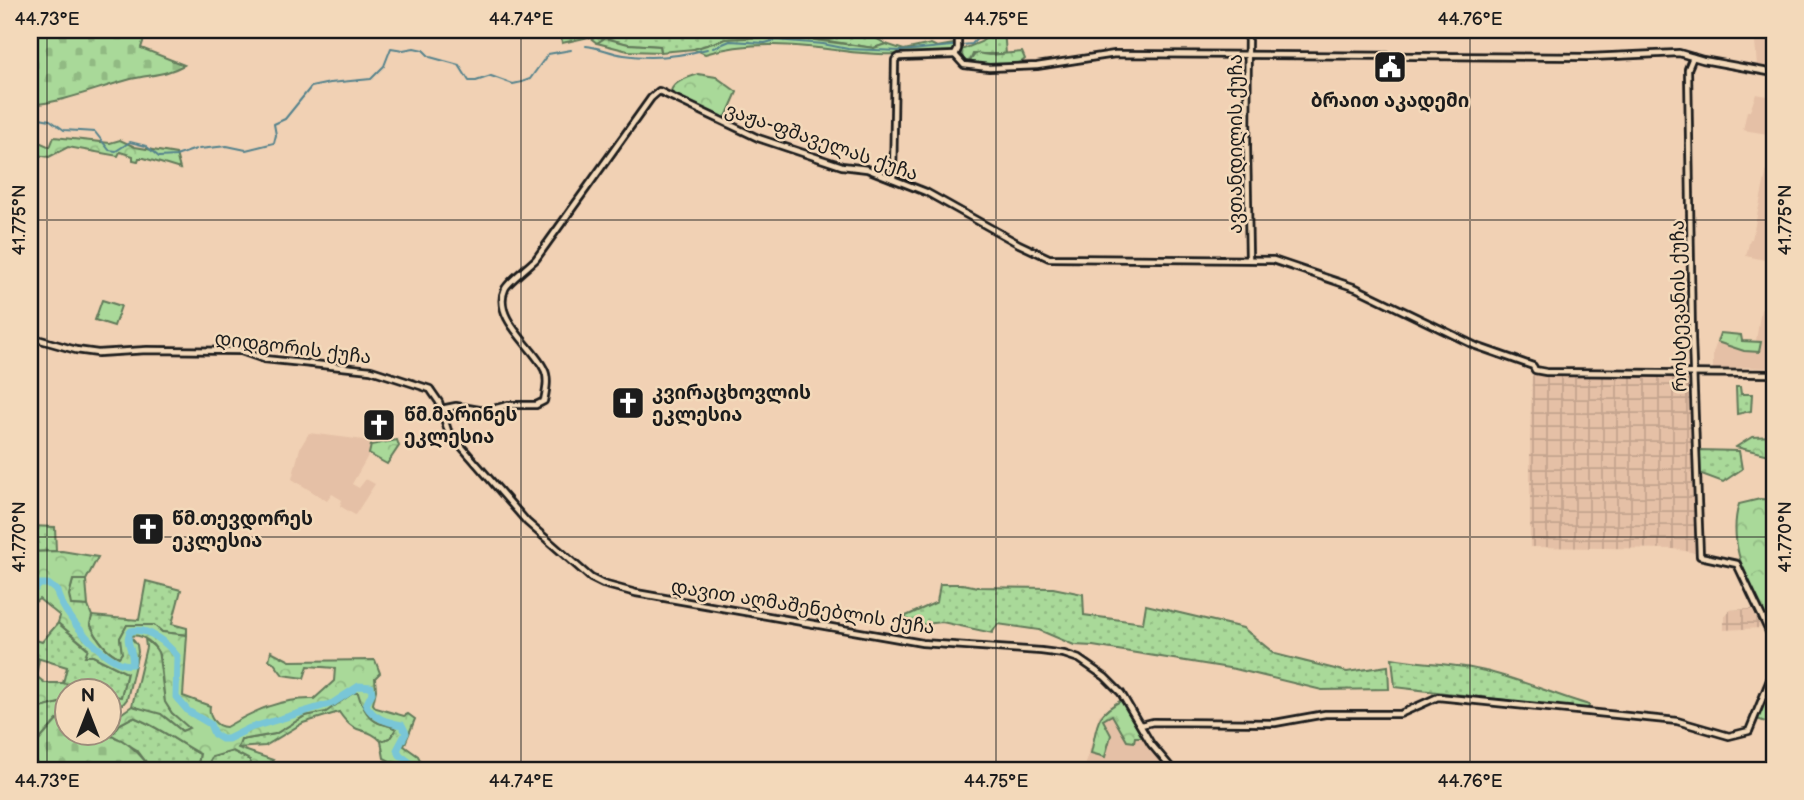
<svg xmlns="http://www.w3.org/2000/svg" width="1804" height="800" font-family="'Balsamiq Sans','Noto Sans Georgian',sans-serif">
  <style>
    .built { fill: #e5c0a6 }
    .industrial { fill: url(#industrial-grid) }
    .grass { fill: url(#grass-dots); stroke: #627a5a; stroke-width: 2 }
    .forest { fill: url(#forest-crowns); stroke: #627a5a; stroke-width: 2 }
    .cemetery { fill: url(#cemetery-stones); stroke: #627a5a; stroke-width: 2 }
    .pitch { fill: #a9d999; stroke: #627a5a; stroke-width: 2 }
    .lines { fill: none; stroke-linecap: round; stroke-linejoin: round }
    .stream { stroke: #54828c; stroke-width: 2 }
    .river { stroke: #79c6d7; stroke-width: 7 }
    .minor-casing { stroke: #1c1c1c; stroke-width: 10 }
    .minor { stroke: #f3d9ba; stroke-width: 4.5 }
    .ticks { fill: none; stroke: #1c1c1c; stroke-width: 2; stroke-opacity: 0.45 }
    .labels { text-anchor: middle; stroke-width: 5; stroke-linejoin: round; paint-order: stroke }
    .poi-label { font-size: 19px; font-weight: bold; fill: #1c1c1c; stroke: #f3d9ba; text-anchor: start }
    .street-label { font-size: 19px; fill: #1c1c1c; stroke: #f3d9ba }
    .neatline { fill: none; stroke: #1c1c1c; stroke-width: 2.5 }
    .ticks-label { font-size: 18px; text-anchor: middle; fill: #1c1c1c }
  </style>
  <defs>
    <pattern id="industrial-grid" width="8" height="8" patternUnits="userSpaceOnUse" patternTransform="scale(1.75)"><rect width="8" height="8" fill="#e5c0a6"/><path d="M0 4h8M4 0v8" fill="none" stroke="#c4a48e"/></pattern>
    <pattern id="grass-dots" width="8" height="8" patternUnits="userSpaceOnUse" patternTransform="scale(1.75)"><rect width="8" height="8" fill="#a9d999"/><path d="M2 2h.1M6 6h.1" fill="none" stroke="#91ba83" stroke-width="1.8" stroke-linecap="round"/></pattern>
    <pattern id="forest-crowns" width="20" height="18" patternUnits="userSpaceOnUse" patternTransform="scale(1.75)"><rect width="20" height="18" fill="#a9d999"/><path d="M2 6a3 3 0 1 1 6 0M12 15a3 3 0 1 1 6 0" fill="none" stroke="#91ba83"/></pattern>
    <pattern id="cemetery-stones" width="16" height="16" patternUnits="userSpaceOnUse" patternTransform="scale(1.75)"><rect width="16" height="16" fill="#a9d999"/><path d="M2 7V4a2 2 0 0 1 4 0v3zM10 15v-3a2 2 0 0 1 4 0v3z" fill="#91ba83"/></pattern>
  </defs>
  <rect width="100%" height="100%" fill="#f1d1b4"/>
  <filter id="ink" filterUnits="userSpaceOnUse"><feTurbulence type="fractalNoise" baseFrequency=".0143" numOctaves="2"/><feDisplacementMap in="SourceGraphic" scale="14" xChannelSelector="R" yChannelSelector="G"/><feConvolveMatrix kernelMatrix="1 2 1 2 8 2 1 2 1" color-interpolation-filters="sRGB"/></filter>
  <g filter="url(#ink)">
    <g class="built">
      <path d="M1754 30H1774V71L1757 66Z"/>
      <path d="M1756 94 1774 97V135L1743 130 1747 111H1750Z"/>
      <path d="M1767 169 1774 171V262L1746 256 1750 239H1752Z"/>
      <path d="M1761 309 1774 311V368L1745 367 1713 370V353L1717 342 1731 345 1760 342 1756 341Z"/>
      <path d="M309 433 372 441 369 454 352 484 359 488 366 479 375 484 355 515 340 506 342 500 332 494 327 501 292 479 300 448Z"/>
      <path d="M1122 698 1157 759 1168 770H1099L1085 767 1099 715Z"/>
    </g>
    <g class="industrial">
      <path d="M1537 372 1691 376 1697 553 1673 549 1530 547V440L1532 376Z"/>
      <path d="M1752 609 1761 628 1724 630V616L1729 610Z"/>
    </g>
    <g class="grass">
      <path d="M560 30H861L886 44 874 48 802 37H767L726 39 694 49 661 52 660 46 628 44 605 38 597 43 589 37 562 43Z"/>
      <path d="M996 30H1004L1006 54H973L970 61 972 63 964 62 961 50 981 42Z"/>
      <path d="M1736 387H1740L1741 394H1752L1751 411 1737 414Z"/>
      <path d="M1699 450 1739 451 1742 469 1723 482 1699 473Z"/>
      <path d="M30 526 55 527 56 551 30 552Z"/>
      <path d="M73 580H86L88 606 70 605 69 595Z"/>
      <path d="M146 581 181 590 172 624 187 628V635L162 632 154 625H127L120 638 122 653 119 657C105 651 96 637 90 623L92 616 139 620Z"/>
      <path d="M940 584H963L978 587 1053 588 1083 594 1084 615 1143 623 1146 605 1243 628 1275 654 1347 672 1388 666 1389 689 1322 690 1235 669 1093 646 1074 645 1039 630 998 624 992 633 942 622 917 625 904 617 937 602Z"/>
      <path d="M58 623 88 649 86 656H93L127 673 121 697 109 696 108 692 94 691 63 683 67 667 30 656V638L42 642Z"/>
      <path d="M145 639 158 650 165 702 172 713 187 724 189 729 182 731 166 718 132 706 146 647Z"/>
      <path d="M1392 658C1423 664 1454 663 1485 671 1520 679 1554 695 1589 705L1588 710 1395 687Z"/>
      <path d="M1774 677V741L1770 738 1771 724 1757 719Z"/>
      <path d="M353 693H359C362 705 367 718 379 723 386 725 390 725 396 729L390 738 381 741C366 725 356 738 339 712L303 723 265 746 237 748 241 740 275 734 305 716 326 711Z"/>
      <path d="M66 701V710L30 751V711Z"/>
      <path d="M133 717C158 726 177 742 200 754L197 770H152L137 750 109 733V729L114 732 120 724Z"/>
      <path d="M233 751 250 760V770H205L212 757Z"/>
    </g>
    <g class="forest">
      <path d="M785 36 874 48 886 44 904 50 931 44 937 47 954 44 956 50 951 54C915 54 879 56 843 51 798 45 749 40 705 54L694 49 726 39Z"/>
      <path d="M605 38 628 44 660 46 661 52 628 51 597 43Z"/>
      <path d="M1022 52 1025 59C1016 69 981 68 970 61L976 53 990 55Z"/>
      <path d="M698 74 716 77 737 92 725 119 673 95 671 91C674 81 688 78 698 74Z"/>
      <path d="M54 137 110 143 120 140 135 147 176 154 180 169 144 158H139L138 161 133 160V156L120 152 118 156 68 147 49 157 30 154V138L50 147Z"/>
      <path d="M1720 333 1741 335 1742 341 1761 342 1759 352 1744 351 1717 342Z"/>
      <path d="M1774 436V456L1736 447 1752 437Z"/>
      <path d="M397 440 399 446 387 464 369 454 371 445Z"/>
      <path d="M1760 499 1774 500V636C1755 596 1725 550 1739 504Z"/>
      <path d="M62 551 98 557 86 580H73L69 595 71 605 88 606 92 616 90 624C96 637 105 651 119 657L122 653 120 638 127 625H154L162 632 187 635 183 696 210 706C208 717 216 727 226 727 254 711 280 698 314 699L334 681 335 668 308 666 304 678 283 675 273 662 269 660 271 651 290 661 375 660 380 673 375 678 376 690 373 704 376 708 404 716 408 714 415 719 404 746 418 756 425 770H407L384 758 381 741 390 738 396 729C390 725 385 725 379 723 367 718 361 704 358 693H353L326 712 305 716 275 734 241 740 238 748 273 760 264 770H250V760L233 751 212 757 205 770H197L200 754C177 742 158 726 133 717L120 724 114 732 109 729V713H122L132 706 161 714 182 731 189 728 172 713 165 702 160 657C156 645 143 633 130 636L137 645 138 652 127 699 123 704 109 706V696L121 697 127 673 93 656H85L88 648 58 623 60 616 39 599 30 606V552Z"/>
      <path d="M30 656 39 659 36 676 45 683H63L94 691 66 692V701L30 711Z"/>
      <path d="M1122 700 1142 737H1135L1134 742 1127 741 1112 715 1103 720 1111 735 1105 757 1091 753C1098 724 1094 715 1122 700Z"/>
    </g>
    <g class="cemetery">
      <path d="M30 30H147L141 48 184 65C164 76 152 74 131 79 97 88 65 102 30 105Z"/>
      <path d="M66 710V734C112 734 123 731 152 770H30V751Z"/>
    </g>
    <path class="pitch" d="M102 300 121 306 114 326 95 320Z"/>
    <g class="lines">
      <g class="stream">
        <path d="M586 46C599 47 610 53 624 55 650 59 681 56 707 49"/>
        <path d="M713 48 730 41 765 43 776 40 823 44 848 49 901 51 972 44 985 30"/>
        <path d="M30 116 50 120 64 130 95 132 109 150 116 151 130 142 146 146 159 157 176 156 196 149"/>
        <path d="M199 149 227 146 246 150 274 143 276 135 274 124 285 119 311 87 330 83 371 79 384 66 391 48 403 50 414 48 423 50 430 57 459 65 469 81H476L491 76 513 84 522 82 530 79 548 54 571 50"/>
      </g>
      <path class="river" d="M30 609 33 591 40 584H48L57 591C60 612 110 671 132 664 135 651 123 641 131 631 148 627 167 643 177 656L176 697 188 711 210 724 214 734 222 739H228L250 728 333 703 359 686 371 687 372 693 366 705C374 719 387 722 402 725L406 733 397 750 400 755 420 770"/>
      <defs>
        <g id="minor">
          <path d="M1248 30 1247 148 1249 258"/>
          <path d="M955 55 964 65 989 68 1037 66 1115 54 1590 57 1679 53 1703 60 1774 73"/>
          <path d="M955 55 958 49V30"/>
          <path d="M1693 57 1688 69 1692 339 1700 556 1737 564 1774 642"/>
          <path d="M893 179 895 60 899 57 955 55"/>
          <path d="M30 337 76 350 98 353 147 350 241 351 264 359 371 370 430 389 439 402 448 431 527 522 591 578 603 584 636 593 888 637 922 643 1041 651 1064 654 1079 659 1105 677 1121 693 1151 744 1173 770"/>
          <path d="M441 409 456 406 485 411 508 405H536L544 401C546 391 549 378 544 369 533 346 492 318 505 289 507 283 529 266 536 259L651 98 659 91 758 138 842 166 867 169 926 192 1019 244 1049 258 1273 260 1356 288 1476 346 1533 366 1535 370 1546 372 1774 374"/>
          <path d="M1141 725 1153 722 1275 723 1325 714H1400L1438 697 1677 721 1729 736 1749 731 1774 670"/>
        </g>
      </defs>
      <use href="#minor" class="minor-casing"/>
      <use href="#minor" class="minor"/>
    </g>
  </g>
  <path class="ticks" d="M47 30V770M521 30V770M996 30V770M1470 30V770M30 220H1774M30 537H1774"/>
  <defs>
    <symbol id="civic-square" viewBox="-11 -11 22 22"><rect x="-9" y="-9" width="18" height="18" rx="4" fill="#1c1c1c" stroke="#f3d9ba"/><path d="M-.6-6.5H3V-4.5H.6V-3L4-1V1h2V6H-6V1h2V-1L-.6-3ZM-1.2 2.5V6h2.4V2.5Z" fill="#fff"/></symbol>
    <symbol id="church-square" viewBox="-11 -11 22 22"><rect x="-9" y="-9" width="18" height="18" rx="4" fill="#1c1c1c" stroke="#f3d9ba"/><path d="M-1.2-6h2.4v3.5h3.3v2.4h-3.3V6h-2.4V-.1h-3.3v-2.4h3.3Z" fill="#fff"/></symbol>
  </defs>
  <g fill-rule="evenodd">
    <use href="#civic-square" x="1371" y="48" width="38" height="38"/>
    <use href="#church-square" x="609" y="384" width="38" height="38"/>
    <use href="#church-square" x="360" y="406" width="38" height="38"/>
    <use href="#church-square" x="129" y="510" width="38" height="38"/>
  </g>
  <g class="labels">
    <g class="poi-label">
      <text x="1390" y="107" text-anchor="middle">ბრაით აკადემი</text>
      <text x="652" y="399">კვირაცხოვლის<tspan x="652" dy="22">ეკლესია</tspan></text>
      <text x="404" y="421">წმ.მარინეს<tspan x="404" dy="22">ეკლესია</tspan></text>
      <text x="172" y="525">წმ.თევდორეს<tspan x="172" dy="22">ეკლესია</tspan></text>
    </g>
    <g class="street-label">
      <text transform="translate(822 141) rotate(19)" y="7">ვაჟა-ფშაველას ქუჩა</text>
      <text transform="translate(1235 144) rotate(-90)" y="7">ავთანდილის ქუჩა</text>
      <text transform="translate(1678 306) rotate(-91)" y="7">როსტევანის ქუჩა</text>
      <text transform="translate(293 347) rotate(7)" y="7">დიდგორის ქუჩა</text>
      <text transform="translate(803 606) rotate(9)" y="7">დავით აღმაშენებლის ქუჩა</text>
    </g>
  </g>
  <rect width="1804" height="800" fill="none" stroke="#f3d9ba" stroke-width="77"/>
  <g transform="translate(88 712)"><circle r="33" fill="#f3d9ba" stroke="#9d8d7b" stroke-width="2"/>
  <path d="M0-5L12 26L0 18L-12 26Z" fill="#1c1c1c"/>
  <text y="-10" font-size="19" font-weight="bold" text-anchor="middle" fill="#1c1c1c">N</text>
  </g>
  <rect x="38" y="38" width="1728" height="724" class="neatline"/>
  <g class="ticks-label">
    <text x="47" y="25">44.73°E</text>
    <text x="521" y="25">44.74°E</text>
    <text x="996" y="25">44.75°E</text>
    <text x="1470" y="25">44.76°E</text>
    <text transform="translate(19 220) rotate(-90)" y="6">41.775°N</text>
    <text transform="translate(1785 220) rotate(-90)" y="6">41.775°N</text>
    <text transform="translate(19 537) rotate(-90)" y="6">41.770°N</text>
    <text transform="translate(1785 537) rotate(-90)" y="6">41.770°N</text>
    <text x="47" y="787">44.73°E</text>
    <text x="521" y="787">44.74°E</text>
    <text x="996" y="787">44.75°E</text>
    <text x="1470" y="787">44.76°E</text>
  </g>
</svg>
